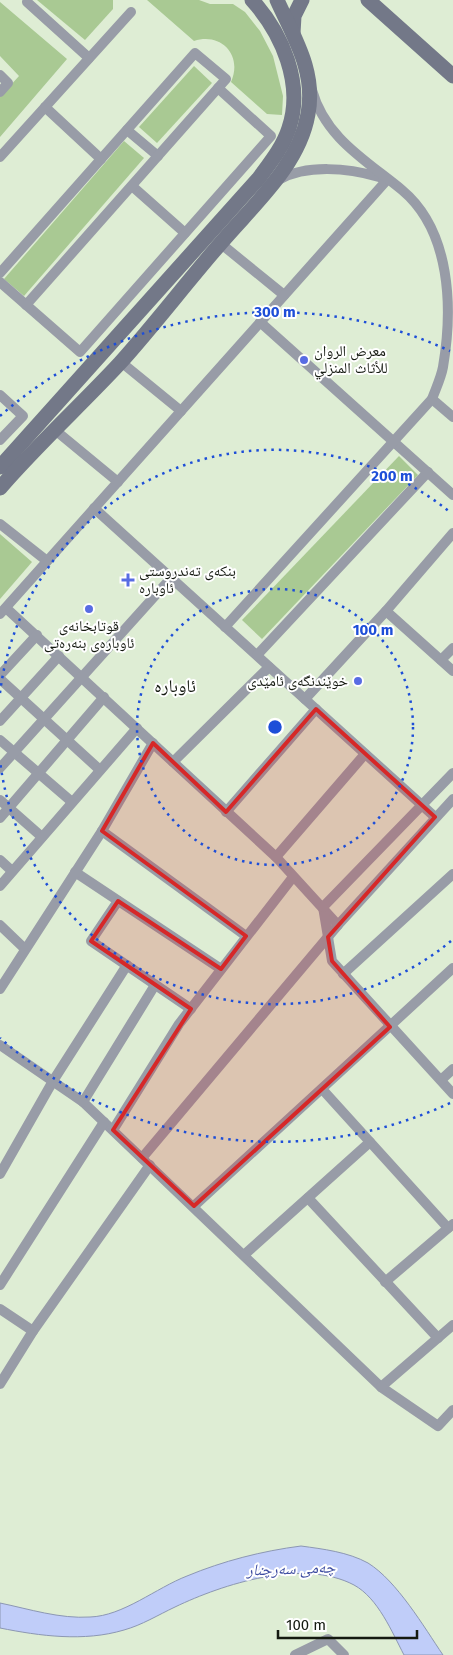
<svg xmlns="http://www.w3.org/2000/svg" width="453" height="1655" font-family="'Fira Sans','Noto Naskh Arabic',sans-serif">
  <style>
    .green { fill: #a9c993 }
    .water { fill: #c0cdf9; stroke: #8c97b3 }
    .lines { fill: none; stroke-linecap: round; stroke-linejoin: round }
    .street { stroke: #989ca7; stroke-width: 10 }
    .secondary { stroke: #737888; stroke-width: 15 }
    .marked { fill: #d62828; fill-opacity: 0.2; stroke: #d62828; stroke-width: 4; stroke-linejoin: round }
    .ring { fill: none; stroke: #1d4ed8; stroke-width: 2.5; stroke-dasharray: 2.5 5 }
    .poi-dot { fill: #586ce3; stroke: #fff; stroke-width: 2 }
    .labels { text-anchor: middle; stroke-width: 4; stroke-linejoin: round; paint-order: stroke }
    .poi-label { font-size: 15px; fill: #141910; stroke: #fff; text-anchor: start }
    .water-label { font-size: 16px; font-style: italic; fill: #3e4da1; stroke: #fff }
    .quarter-label { font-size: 18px; fill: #141910; stroke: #fff }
    .centre { fill: #1d4ed8; stroke: #fff; stroke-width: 2.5 }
    .ring-label { font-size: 15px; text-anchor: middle; font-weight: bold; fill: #1d4ed8; stroke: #fff; stroke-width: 4; stroke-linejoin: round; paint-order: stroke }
  </style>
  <rect width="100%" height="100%" fill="#deedd4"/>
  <g class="green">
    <path d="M37 0H113V9L85 40Z"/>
    <path d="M147 0H199L210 4H233L245 12 260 31 273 56 283 96 282 115 267 114 231 82C243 55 221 32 194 41Z"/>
    <path d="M0 2 67 59 0 137V97L19 76 0 56Z"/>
    <path d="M194 66 212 83 157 143 139 127Z"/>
    <path d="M124 141 144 158 24 296 4 279Z"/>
    <path d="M399 456 418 475 262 639 242 620Z"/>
    <path d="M0 534 32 562 0 599Z"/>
  </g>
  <path class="water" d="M301 1546C323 1549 348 1552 368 1563 397 1581 424 1627 443 1655H404C392 1632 378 1598 354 1585 303 1558 223 1584 175 1607 158 1615 142 1625 124 1630 84 1642 40 1636 0 1628V1603C29 1609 60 1619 90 1617 123 1616 156 1588 187 1576 223 1561 262 1551 301 1546Z"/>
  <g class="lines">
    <g class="street">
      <path d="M27 2 89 58"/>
      <path d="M0 75 8 83 0 92"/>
      <path d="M45 107 101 159"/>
      <path d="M127 130 158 156"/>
      <path d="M0 157 131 12"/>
      <path d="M278 180C307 164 348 168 379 177"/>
      <path d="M132 186 185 233"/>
      <path d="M220 243 284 295"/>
      <path d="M0 273 195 53 226 79 26 305"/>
      <path d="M0 282 80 352 271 136 218 88"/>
      <path d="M260 322 453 495"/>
      <path d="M121 362 181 411"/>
      <path d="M0 395 23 416 0 440"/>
      <path d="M432 399 453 417"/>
      <path d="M55 430 118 482"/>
      <path d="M94 508 435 817"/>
      <path d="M0 524 47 561"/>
      <path d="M6 608 276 857 338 925 453 799"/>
      <path d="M386 611 453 671"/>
      <path d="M0 614 387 180"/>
      <path d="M225 627 432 399C436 388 441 378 443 367 453 308 451 231 402 190 367 161 325 138 312 90"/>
      <path d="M257 655 428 472"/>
      <path d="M441 660 453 648"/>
      <path d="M0 675 37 635"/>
      <path d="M0 679 100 770"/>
      <path d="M305 699 386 611 453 533"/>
      <path d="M0 721 59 656"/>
      <path d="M0 740 72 802"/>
      <path d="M173 762 269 667"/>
      <path d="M0 768 171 578"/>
      <path d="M0 800 42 837"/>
      <path d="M226 812 316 709"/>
      <path d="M0 818 104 697"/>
      <path d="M102 831 246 936"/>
      <path d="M276 857 365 754"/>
      <path d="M0 860 12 871"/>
      <path d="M75 872 221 969"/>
      <path d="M0 886 137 728"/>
      <path d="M118 901 91 941 191 1009"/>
      <path d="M323 907 332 961 453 1094"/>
      <path d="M323 907 453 773"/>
      <path d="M0 925 25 949"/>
      <path d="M343 974 453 874"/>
      <path d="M0 989 102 831 153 743"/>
      <path d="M0 1045 83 1102 381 1387 438 1426 453 1410"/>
      <path d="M441 1080 453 1069"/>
      <path d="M322 1089 448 1228"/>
      <path d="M83 1102 155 985"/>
      <path d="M113 1130 179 1024 293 877"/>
      <path d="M142 1158 338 925"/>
      <path d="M0 1174 53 1081 127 965"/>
      <path d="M308 1198 438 1338"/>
      <path d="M194 1206 453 968"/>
      <path d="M244 1255 370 1142"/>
      <path d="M385 1282 453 1224"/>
      <path d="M0 1285 104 1122"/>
      <path d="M0 1309 33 1331"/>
      <path d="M0 1384 33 1331 150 1165"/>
      <path d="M381 1387 453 1325"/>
      <path d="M295 1655 328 1639 344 1655"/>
    </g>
    <g class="secondary">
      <path d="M368 0 453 76"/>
      <path d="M293 33 294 16 302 0"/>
      <path d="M0 467 259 178C270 163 283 147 289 128 304 84 282 33 252 0"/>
      <path d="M0 488C38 444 81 405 120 363 155 324 186 283 220 244 253 205 299 166 308 114 316 71 294 38 277 0"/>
    </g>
  </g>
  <path class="marked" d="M316 709 435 817 328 937 332 961 390 1027 194 1206 113 1130 191 1009 91 941 118 901 221 969 246 936 102 831 153 743 226 812Z"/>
  <g class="ring">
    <circle cx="275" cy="727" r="138"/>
    <path d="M451 941A277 277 0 0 1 0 761M0 693A277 277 0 0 1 451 513"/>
    <path d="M450 1103A415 415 0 0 1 0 1038M0 416A415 415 0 0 1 450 351"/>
  </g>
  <g class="poi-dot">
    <circle cx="304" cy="360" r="5"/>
    <path d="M125.5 572.5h5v5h5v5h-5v5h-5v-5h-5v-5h5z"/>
    <circle cx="89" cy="609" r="5"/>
    <circle cx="358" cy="681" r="5"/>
  </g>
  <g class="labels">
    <g class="poi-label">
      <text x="314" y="356">معرض الروان<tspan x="314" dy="17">للأثاث المنزلي</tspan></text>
      <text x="139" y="576">بنکەی تەندروستی<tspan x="139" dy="17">ئاوبارە</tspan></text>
      <text x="89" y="631" text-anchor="middle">قوتابخانەی<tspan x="89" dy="17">ئاوبارەی بنەرەتی</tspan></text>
      <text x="348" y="686" text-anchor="end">خوێندنگەی ئامێدی</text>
    </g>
    <g class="water-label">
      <text transform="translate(291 1568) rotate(-2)" y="6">چەمی سەرچنار</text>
    </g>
    <g class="quarter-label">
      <text x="175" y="692">ئاوبارە</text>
    </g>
  </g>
  <circle cx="275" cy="727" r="8" class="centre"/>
  <g class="ring-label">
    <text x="275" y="317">300 m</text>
    <text x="392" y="481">200 m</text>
    <text x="373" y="635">100 m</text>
  </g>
  <path d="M278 1630v8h139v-8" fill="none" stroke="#141910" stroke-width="2.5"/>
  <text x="286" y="1630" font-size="15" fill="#141910" stroke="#ffffff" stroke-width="4" paint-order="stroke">100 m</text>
</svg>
